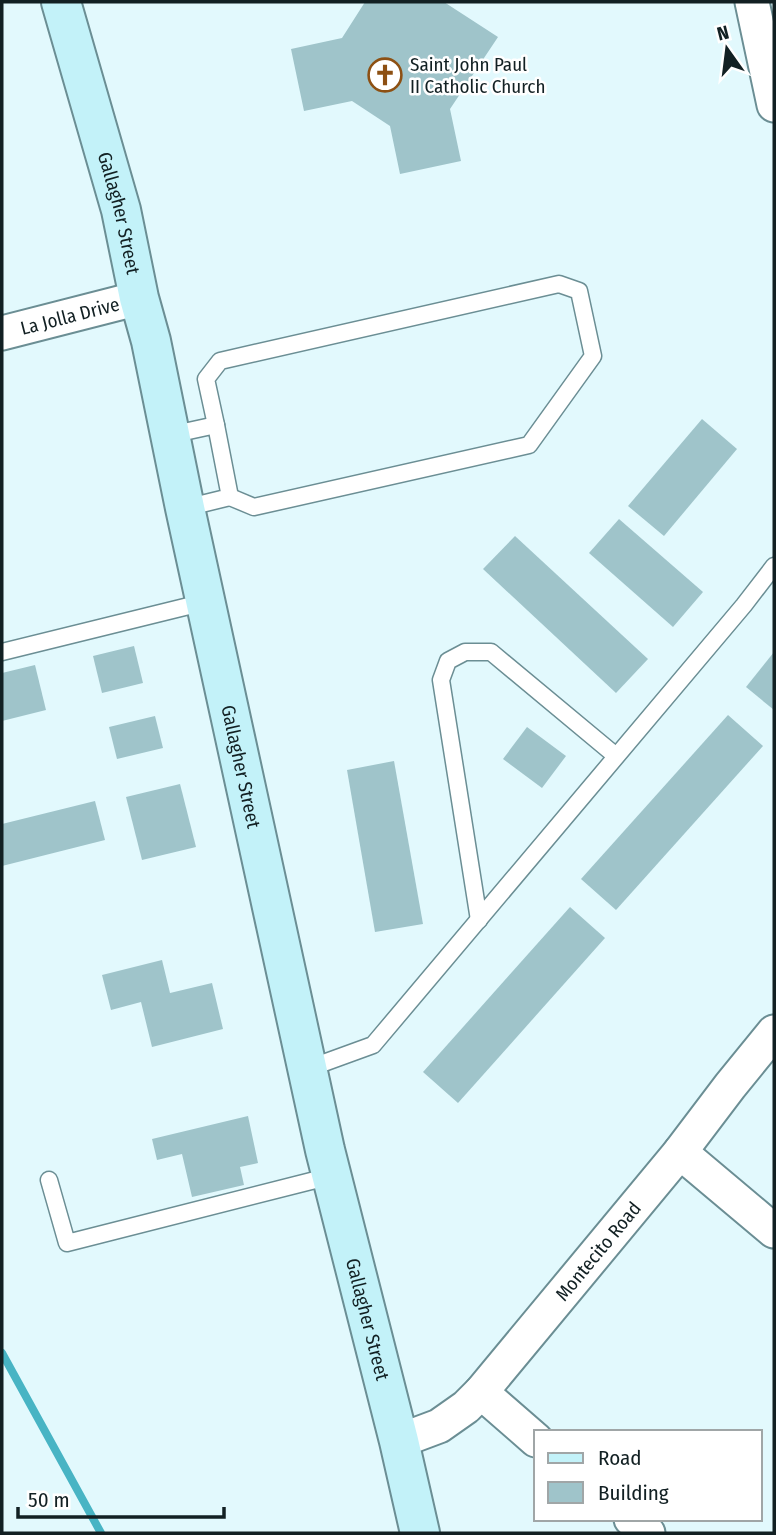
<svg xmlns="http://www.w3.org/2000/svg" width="776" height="1535" font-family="'Fira Sans Condensed',sans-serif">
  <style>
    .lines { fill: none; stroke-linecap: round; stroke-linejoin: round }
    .stream { stroke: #48b4c4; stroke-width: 8 }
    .building { fill: #9fc4ca }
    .lane-casing { stroke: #6b8e94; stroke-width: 19 }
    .street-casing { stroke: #6b8e94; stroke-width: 37 }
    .secondary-casing { stroke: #6b8e94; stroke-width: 42 }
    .lane { stroke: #fff; stroke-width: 16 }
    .street { stroke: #fff; stroke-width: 33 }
    .secondary { stroke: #c3f2f9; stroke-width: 38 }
    .labels { text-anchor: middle; stroke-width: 5; stroke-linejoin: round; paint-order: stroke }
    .poi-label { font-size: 19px; fill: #122023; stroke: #fff; text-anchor: start }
    .street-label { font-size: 19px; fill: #122023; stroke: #fff }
  </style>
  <rect width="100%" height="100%" fill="#e2f9fd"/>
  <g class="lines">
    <path class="stream" d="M2 1353 101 1533"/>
  </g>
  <g class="building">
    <path d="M365 2H444L498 37 450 109 461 161 400 174 390 126 352 101 304 111 291 49 342 38Z"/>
    <path d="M702 419 737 449 664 536 628 506Z"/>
    <path d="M619 519 703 592 673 627 589 553Z"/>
    <path d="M515 536 648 659 616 693 483 569Z"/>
    <path d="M134 646 143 683 102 693 93 656Z"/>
    <path d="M774 652V710L746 687Z"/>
    <path d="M35 665 46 710 2 721V673Z"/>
    <path d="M728 715 763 746 616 910 581 879Z"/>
    <path d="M155 716 163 748 117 759 109 727Z"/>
    <path d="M527 727 566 756 542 788 503 759Z"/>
    <path d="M394 761 423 924 375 932 347 770Z"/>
    <path d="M180 784 196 847 142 860 126 797Z"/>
    <path d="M95 801 105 840 2 866V824Z"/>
    <path d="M570 907 605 938 458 1103 423 1072Z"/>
    <path d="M162 960 170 993 212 983 223 1029 152 1047 141 1002 111 1010 102 975Z"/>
    <path d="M248 1116 258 1163 240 1167 244 1185 192 1197 182 1154 157 1160 152 1139Z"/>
  </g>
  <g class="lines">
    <defs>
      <g id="lane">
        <path d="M216 425 206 379 220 361 559 284 579 291 593 356 529 445 254 507 230 497"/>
        <path d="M170 435 216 425 230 497 185 508"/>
        <path d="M2 652 205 602"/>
        <path d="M479 920 441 680 448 661 465 652H491L616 756"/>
        <path d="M307 1069 373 1045 744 605 774 566"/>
        <path d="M49 1180 67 1243 331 1176"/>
      </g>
      <g id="street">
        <path d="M752 2 774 105"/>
        <path id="s1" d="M2 333 139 298"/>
        <path d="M680 1152 774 1231"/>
        <path d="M481 1392 536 1440"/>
        <path id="s2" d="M399 1441 439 1426 466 1407 481 1392 680 1152 730 1086 774 1032"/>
        <path d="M631 1519 648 1533"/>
      </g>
      <g id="secondary">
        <path id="s3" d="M61 2 121 210 139 298 151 341 185 508 325 1150 399 1441 420 1533"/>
      </g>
    </defs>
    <use href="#lane" class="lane-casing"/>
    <use href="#street" class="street-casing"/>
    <use href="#secondary" class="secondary-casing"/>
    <use href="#lane" class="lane"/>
    <use href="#street" class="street"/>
    <use href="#secondary" class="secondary"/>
  </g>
  <defs>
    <symbol id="church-ring" viewBox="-11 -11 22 22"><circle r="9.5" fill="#fff" stroke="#8d5013" stroke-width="1.5"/><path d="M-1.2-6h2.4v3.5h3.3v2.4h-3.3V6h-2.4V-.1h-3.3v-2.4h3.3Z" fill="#8d5013"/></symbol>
  </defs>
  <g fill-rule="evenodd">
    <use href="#church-ring" x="366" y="56" width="38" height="38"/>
  </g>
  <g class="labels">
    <g class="poi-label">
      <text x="410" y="71">Saint John Paul<tspan x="410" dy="22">II Catholic Church</tspan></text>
    </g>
    <g class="street-label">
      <text dy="7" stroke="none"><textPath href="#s3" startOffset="219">Gallagher Street</textPath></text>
      <text dy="7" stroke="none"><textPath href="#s1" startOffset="70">La Jolla Drive</textPath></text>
      <text dy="7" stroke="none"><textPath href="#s3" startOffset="786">Gallagher Street</textPath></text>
      <text dy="7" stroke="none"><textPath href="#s2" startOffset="280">Montecito Road</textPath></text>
      <text dy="7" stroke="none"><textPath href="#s3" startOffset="1353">Gallagher Street</textPath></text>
    </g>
  </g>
  <rect width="776" height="1535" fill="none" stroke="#122023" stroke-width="7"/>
  <rect x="534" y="1430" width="228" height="91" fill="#ffffff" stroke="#a0a6a7" stroke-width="2"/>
  <rect x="548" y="1453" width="35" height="10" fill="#c3f2f9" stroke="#a0a6a7" stroke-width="2"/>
  <text x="598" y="1465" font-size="21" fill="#122023">Road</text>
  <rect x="548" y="1482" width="35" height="21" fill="#9fc4ca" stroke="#a0a6a7" stroke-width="2"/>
  <text x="598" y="1500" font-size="21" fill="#122023">Building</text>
  <g transform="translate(727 49) rotate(346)" stroke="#ffffff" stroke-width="5" paint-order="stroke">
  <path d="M0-5L12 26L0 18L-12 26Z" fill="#122023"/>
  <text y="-10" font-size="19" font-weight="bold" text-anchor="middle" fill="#122023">N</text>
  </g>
  <path d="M18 1507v10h206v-10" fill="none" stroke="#122023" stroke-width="3.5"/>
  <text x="28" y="1507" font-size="21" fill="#122023" stroke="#ffffff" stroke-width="5" paint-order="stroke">50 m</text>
</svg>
